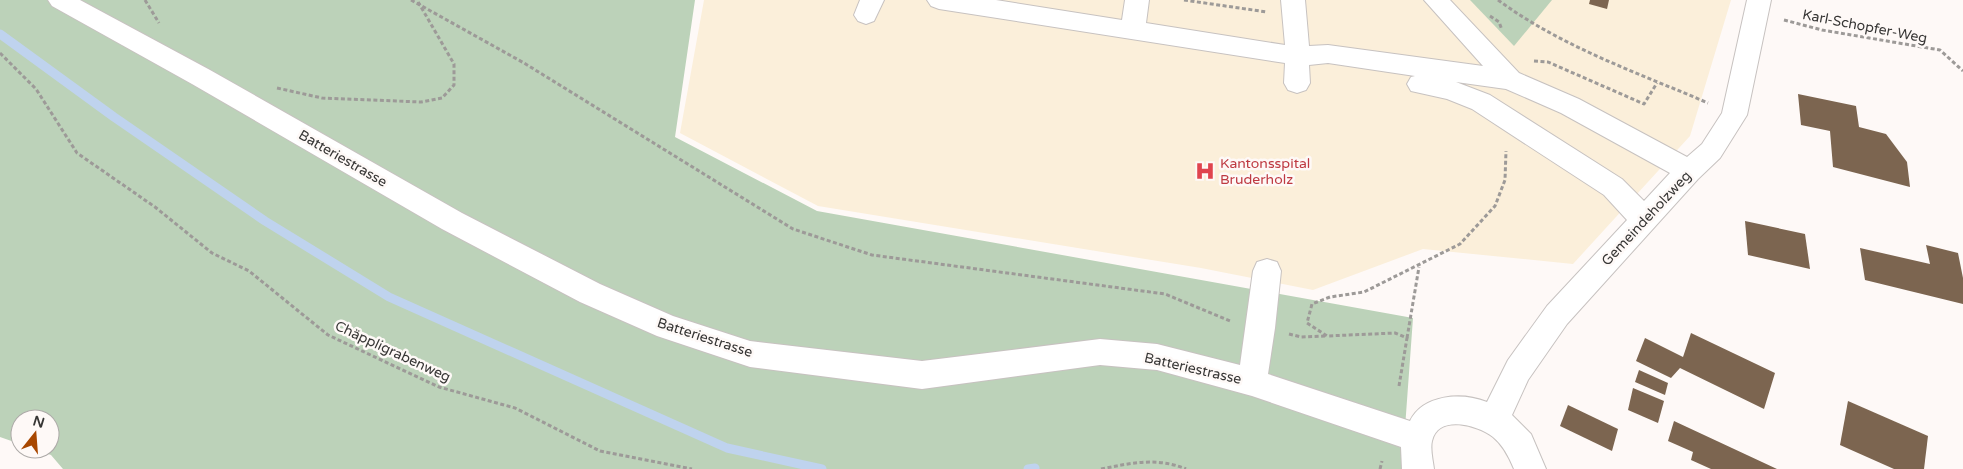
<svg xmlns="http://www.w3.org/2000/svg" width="1963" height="469" font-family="'Varela Round',sans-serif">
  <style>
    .medical { fill: #fbefda }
    .green { fill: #bcd2b9 }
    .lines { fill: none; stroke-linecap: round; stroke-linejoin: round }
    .stream { stroke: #bfd3ee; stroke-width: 9 }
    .building { fill: #7c6550 }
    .minor-casing { stroke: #c7c2c0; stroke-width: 2 }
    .path { stroke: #9d9a98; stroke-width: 3; stroke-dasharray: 4 2.5; stroke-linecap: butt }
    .minor { fill: #fff; fill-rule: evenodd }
    .labels { text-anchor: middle; stroke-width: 5; stroke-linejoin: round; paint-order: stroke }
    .street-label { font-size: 14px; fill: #373635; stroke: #fef9f7 }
    .health-label { font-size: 14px; fill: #be3a42; stroke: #fef9f7; text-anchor: start }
  </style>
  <rect width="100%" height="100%" fill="#fef9f7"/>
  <path class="medical" d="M704 0H1731L1690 136 1573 264 1423 249 1313 290 1201 268 818 206 680 133Z"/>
  <g class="green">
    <path d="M0 0H695L675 137 817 211 1413 318 1402 469H63L51 455 33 449H50V419H20V444L0 437Z"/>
    <path d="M1470 0H1552L1514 46Z"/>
  </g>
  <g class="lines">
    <g class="stream">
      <path d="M0 34 114 117 265 221 389 297 727 448 822 469"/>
      <path d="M1028 469 1035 468"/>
    </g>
  </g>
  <g class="building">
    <path d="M1590 0H1609L1607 9 1589 4Z"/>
    <path d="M1798 94 1856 106 1859 127 1886 134 1907 162 1910 187 1833 167 1830 131 1801 125Z"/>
    <path d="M1745 221 1805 234 1810 269 1748 255Z"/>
    <path d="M1926 245 1958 253 1963 278V304L1865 280 1860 248 1930 264Z"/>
    <path d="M1691 333 1775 373 1764 409 1680 368 1671 378 1636 361 1645 338 1683 357Z"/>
    <path d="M1639 370 1668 383 1665 395 1635 382Z"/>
    <path d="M1633 388 1664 401 1658 423 1628 410Z"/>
    <path d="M1848 401 1928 436 1924 469H1894L1840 445Z"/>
    <path d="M1568 405 1618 429 1612 451 1560 426Z"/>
    <path d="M1674 421 1777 469H1711L1691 460 1693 452 1668 441Z"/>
  </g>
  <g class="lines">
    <defs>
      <g id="minor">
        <path d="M48 0H80L210 70 462 213 600 284 673 316 750 341 922 361 1100 339 1157 344 1240 365 1253 271 1257 262 1267 259 1277 262 1281 271 1275 328 1268 374 1410 421C1423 394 1462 392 1487 402L1508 360 1547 306 1627 220 1604 195 1472 109 1447 99 1411 91 1407 84 1411 77 1415 76 1328 63 1309 65 1310 83 1306 90 1297 93 1288 90 1284 83 1285 63 939 9 931 6 927 0H996L1122 20 1125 0H1149L1146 23 1285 45 1281 0H1305L1309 46 1328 45 1483 66 1424 0H1450L1519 73 1579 99 1687 157 1702 144 1722 113 1747 0H1771L1747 115 1720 158 1698 179 1567 324 1528 380 1512 415 1531 434 1546 469H1514C1509 457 1503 445 1493 437 1478 425 1438 414 1432 441 1430 449 1433 461 1434 469H1402L1401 447 1252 396 1157 370 1100 365 922 389 750 367 657 336 580 302 442 229 192 84 52 6ZM1456 82 1506 89 1561 113 1670 173 1644 201 1622 179 1490 95Z"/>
        <path d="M860 0H884L874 21 866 24 858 21 854 15Z"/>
      </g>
    </defs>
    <use href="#minor" class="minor-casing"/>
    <g class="path">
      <path d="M145 0 159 23"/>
      <path d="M411 0 524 63 793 229 872 255 1165 294 1230 321"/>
      <path d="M1184 0 1267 12"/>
      <path d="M1498 0C1562 47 1636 72 1708 103"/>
      <path d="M1490 16 1499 22 1502 30"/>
      <path d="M1784 20 1822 30 1940 50 1963 71"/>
      <path d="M0 53 36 89 77 153 155 207 212 253 249 271 328 335 439 387 515 408 600 451 692 469"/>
      <path d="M1534 61 1548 62 1644 104 1657 83"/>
      <path d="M277 88 322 98 421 102 442 98 454 85V64L417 0"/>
      <path d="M1289 334 1301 337 1327 336"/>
      <path d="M1407 338 1419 267"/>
      <path d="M1399 386 1407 338 1395 333 1327 336 1307 323 1312 304 1330 297 1364 292 1460 244 1495 206 1505 180 1506 151"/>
      <path d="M1101 469C1131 463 1157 457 1186 469"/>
      <path d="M1380 469 1382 461"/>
    </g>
    <use href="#minor" class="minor"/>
  </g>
  <defs>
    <symbol id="hospital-bare" viewBox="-9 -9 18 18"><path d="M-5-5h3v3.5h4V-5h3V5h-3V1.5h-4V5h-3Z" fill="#e0444e" stroke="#fef9f7" stroke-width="2.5" paint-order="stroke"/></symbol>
  </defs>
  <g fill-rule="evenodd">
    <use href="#hospital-bare" x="1191" y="157" width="28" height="28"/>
  </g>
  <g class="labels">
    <g class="street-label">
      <text transform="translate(1865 26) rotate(11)" y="5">Karl-Schopfer-Weg</text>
      <text transform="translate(343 158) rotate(30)" y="5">Batteriestrasse</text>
      <text transform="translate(1646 218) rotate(-47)" y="5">Gemeindeholzweg</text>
      <text transform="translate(705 337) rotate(18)" y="5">Batteriestrasse</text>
      <text transform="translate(393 351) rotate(25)" y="5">Chäppligrabenweg</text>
      <text transform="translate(1193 368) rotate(13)" y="5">Batteriestrasse</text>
    </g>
    <g class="health-label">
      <text x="1220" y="168">Kantonsspital<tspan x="1220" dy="16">Bruderholz</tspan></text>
    </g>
  </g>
  <g transform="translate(35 434) rotate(17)"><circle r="24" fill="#fef9f7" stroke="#aeaba9"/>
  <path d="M0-4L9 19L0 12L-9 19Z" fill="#a84700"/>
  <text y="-8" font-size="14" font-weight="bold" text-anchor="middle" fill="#373635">N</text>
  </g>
</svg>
